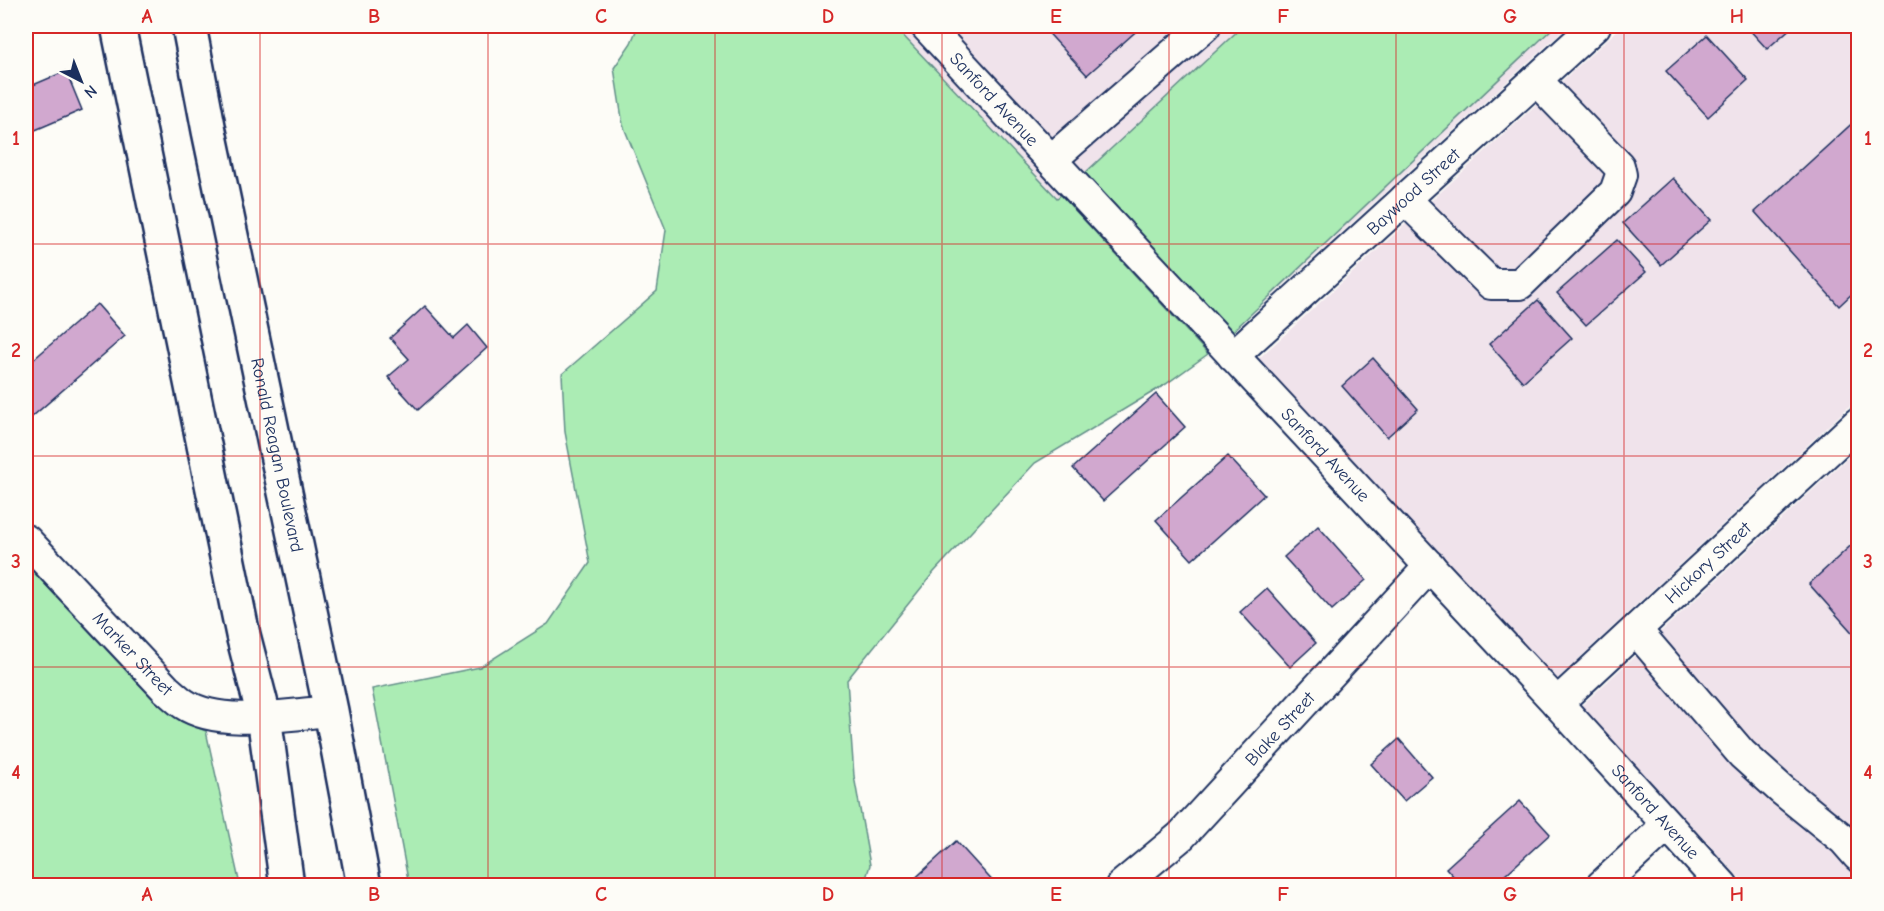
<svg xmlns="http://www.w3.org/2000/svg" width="1884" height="911" font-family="'Comic Neue',sans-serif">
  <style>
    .built { fill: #f0e3eb }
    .green { fill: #abecb4; stroke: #638e89; stroke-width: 1.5 }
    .building { fill: #d1a8cf; stroke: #1b2f5e; stroke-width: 1.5 }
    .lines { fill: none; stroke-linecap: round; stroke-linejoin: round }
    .minor-casing { stroke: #1b2f5e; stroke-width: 34 }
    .major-casing { stroke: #1b2f5e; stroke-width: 38 }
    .minor { stroke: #fdfcf7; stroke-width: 30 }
    .major { stroke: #fdfcf7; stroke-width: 33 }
    .grid { fill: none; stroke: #d62828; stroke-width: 1.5; stroke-opacity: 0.55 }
    .labels { text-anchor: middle; stroke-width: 4.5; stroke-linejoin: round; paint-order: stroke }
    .street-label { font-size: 18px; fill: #1b2f5e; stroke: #fdfcf7 }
    .neatline { fill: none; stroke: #d62828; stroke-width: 2 }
    .grid-label { font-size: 20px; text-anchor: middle; font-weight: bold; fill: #d62828 }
  </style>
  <rect width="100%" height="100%" fill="#fdfcf7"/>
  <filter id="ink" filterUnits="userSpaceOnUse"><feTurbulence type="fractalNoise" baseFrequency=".0167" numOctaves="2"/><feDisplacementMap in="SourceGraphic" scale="12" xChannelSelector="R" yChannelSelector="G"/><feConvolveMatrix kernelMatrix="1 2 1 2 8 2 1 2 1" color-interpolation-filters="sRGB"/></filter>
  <g filter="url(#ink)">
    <g class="built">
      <path d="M894 26H905L1061 195 1058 198Z"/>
      <path d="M948 26H1243L1085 173Z"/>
      <path d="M1555 26H1568L1239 326Z"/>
      <path d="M1622 26H1858V398L1557 679 1258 359Z"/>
      <path d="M1858 448V885H1746L1581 706Z"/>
    </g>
    <g class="green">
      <path d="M638 26H894L1057 198 1061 195 1208 354 1166 384 1035 463 934 572 847 680 854 776 870 865 864 885H409L372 689 480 667 548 624 590 563 565 432 562 374 657 291 666 230 623 125 614 68 631 43Z"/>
      <path d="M1243 26H1555L1232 332 1085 173Z"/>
      <path d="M26 564 154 700 181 721 206 731 240 885H26Z"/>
    </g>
    <g class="building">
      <path d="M1042 26H1142L1087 75Z"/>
      <path d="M1746 26H1793L1767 49Z"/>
      <path d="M1707 35 1748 80 1708 117 1666 71Z"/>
      <path d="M66 71 82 110 33 131 26 114V88Z"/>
      <path d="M1858 118V288L1839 306 1755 212Z"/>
      <path d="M1673 178 1711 220 1661 265 1623 223Z"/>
      <path d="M1617 240 1646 272 1586 325 1557 293Z"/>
      <path d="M1538 300 1572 338 1523 382 1489 344Z"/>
      <path d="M97 304 125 336 26 422V366Z"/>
      <path d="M425 306 454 338 468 325 487 348 418 410 388 377 409 359 390 338Z"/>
      <path d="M1373 358 1418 409 1387 437 1342 386Z"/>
      <path d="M1156 394 1185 427 1103 501 1073 468Z"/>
      <path d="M1228 456 1264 495 1192 560 1156 520Z"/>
      <path d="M1318 526 1366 580 1332 610 1284 557Z"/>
      <path d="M1858 539V639L1809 584Z"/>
      <path d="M1267 588 1316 643 1290 667 1240 612Z"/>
      <path d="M1399 739 1432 777 1404 801 1371 764Z"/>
      <path d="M1520 801 1550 834 1493 886H1462L1446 868Z"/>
      <path d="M956 841 997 886H910L909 884Z"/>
    </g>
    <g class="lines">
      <defs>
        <g id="minor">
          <path id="s1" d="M926 26 1557 703 1723 886"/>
          <path d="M1051 160 1205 26"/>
          <path d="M1405 199 1491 284H1520L1615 192 1621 175 1619 166 1536 80"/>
          <path id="s2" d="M1233 356 1595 26"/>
          <path id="s3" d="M26 540 166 689C172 694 178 700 184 704 220 728 290 714 331 711"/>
          <path d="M1636 630 1742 754 1782 790 1844 840 1858 856"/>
          <path id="s4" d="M1557 703 1858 423"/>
          <path id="s5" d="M1121 886 1181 836 1430 566"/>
          <path d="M1601 886 1667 825"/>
        </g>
        <g id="major">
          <path d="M118 26 243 635 264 716 287 886"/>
          <path id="s6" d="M189 26 209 131 331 711 364 886"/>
        </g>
      </defs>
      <use href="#minor" class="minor-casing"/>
      <use href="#major" class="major-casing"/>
      <use href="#minor" class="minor"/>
      <use href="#major" class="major"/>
    </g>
  </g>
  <path class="grid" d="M260 26V886M488 26V886M715 26V886M942 26V886M1169 26V886M1396 26V886M1624 26V886M26 244H1858M26 456H1858M26 667H1858"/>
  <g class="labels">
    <g class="street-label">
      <text dy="6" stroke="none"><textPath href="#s1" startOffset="100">Sanford Avenue</textPath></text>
      <text dy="6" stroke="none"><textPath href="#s2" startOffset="244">Baywood Street</textPath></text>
      <text dy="6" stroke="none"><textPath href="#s1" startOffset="586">Sanford Avenue</textPath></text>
      <text dy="6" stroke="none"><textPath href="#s6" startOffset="438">Ronald Reagan Boulevard</textPath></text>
      <text dy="6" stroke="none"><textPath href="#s4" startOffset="206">Hickory Street</textPath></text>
      <text dy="6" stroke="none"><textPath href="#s3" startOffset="156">Marker Street</textPath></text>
      <text dy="6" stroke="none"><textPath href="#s5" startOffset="224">Blake Street</textPath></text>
      <text dy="6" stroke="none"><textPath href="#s1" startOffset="1072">Sanford Avenue</textPath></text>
    </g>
  </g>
  <rect width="1884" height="911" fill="none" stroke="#fdfcf7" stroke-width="66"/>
  <g transform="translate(81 81) rotate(138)" stroke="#fdfcf7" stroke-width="4.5" paint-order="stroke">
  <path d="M0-4.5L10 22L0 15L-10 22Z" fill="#1b2f5e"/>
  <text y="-9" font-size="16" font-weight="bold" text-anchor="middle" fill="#1b2f5e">N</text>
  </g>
  <rect x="33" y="33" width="1818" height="845" class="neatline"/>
  <g class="grid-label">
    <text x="147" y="23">A</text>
    <text x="374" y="23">B</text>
    <text x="601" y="23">C</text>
    <text x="828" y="23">D</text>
    <text x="1056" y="23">E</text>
    <text x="1283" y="23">F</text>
    <text x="1510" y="23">G</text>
    <text x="1737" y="23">H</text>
    <text x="16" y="145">1</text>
    <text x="1868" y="145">1</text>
    <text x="16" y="357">2</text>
    <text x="1868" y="357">2</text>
    <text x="16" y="568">3</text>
    <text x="1868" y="568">3</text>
    <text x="16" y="779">4</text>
    <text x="1868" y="779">4</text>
    <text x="147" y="901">A</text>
    <text x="374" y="901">B</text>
    <text x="601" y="901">C</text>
    <text x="828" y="901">D</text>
    <text x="1056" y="901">E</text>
    <text x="1283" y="901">F</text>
    <text x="1510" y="901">G</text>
    <text x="1737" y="901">H</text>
  </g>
</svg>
